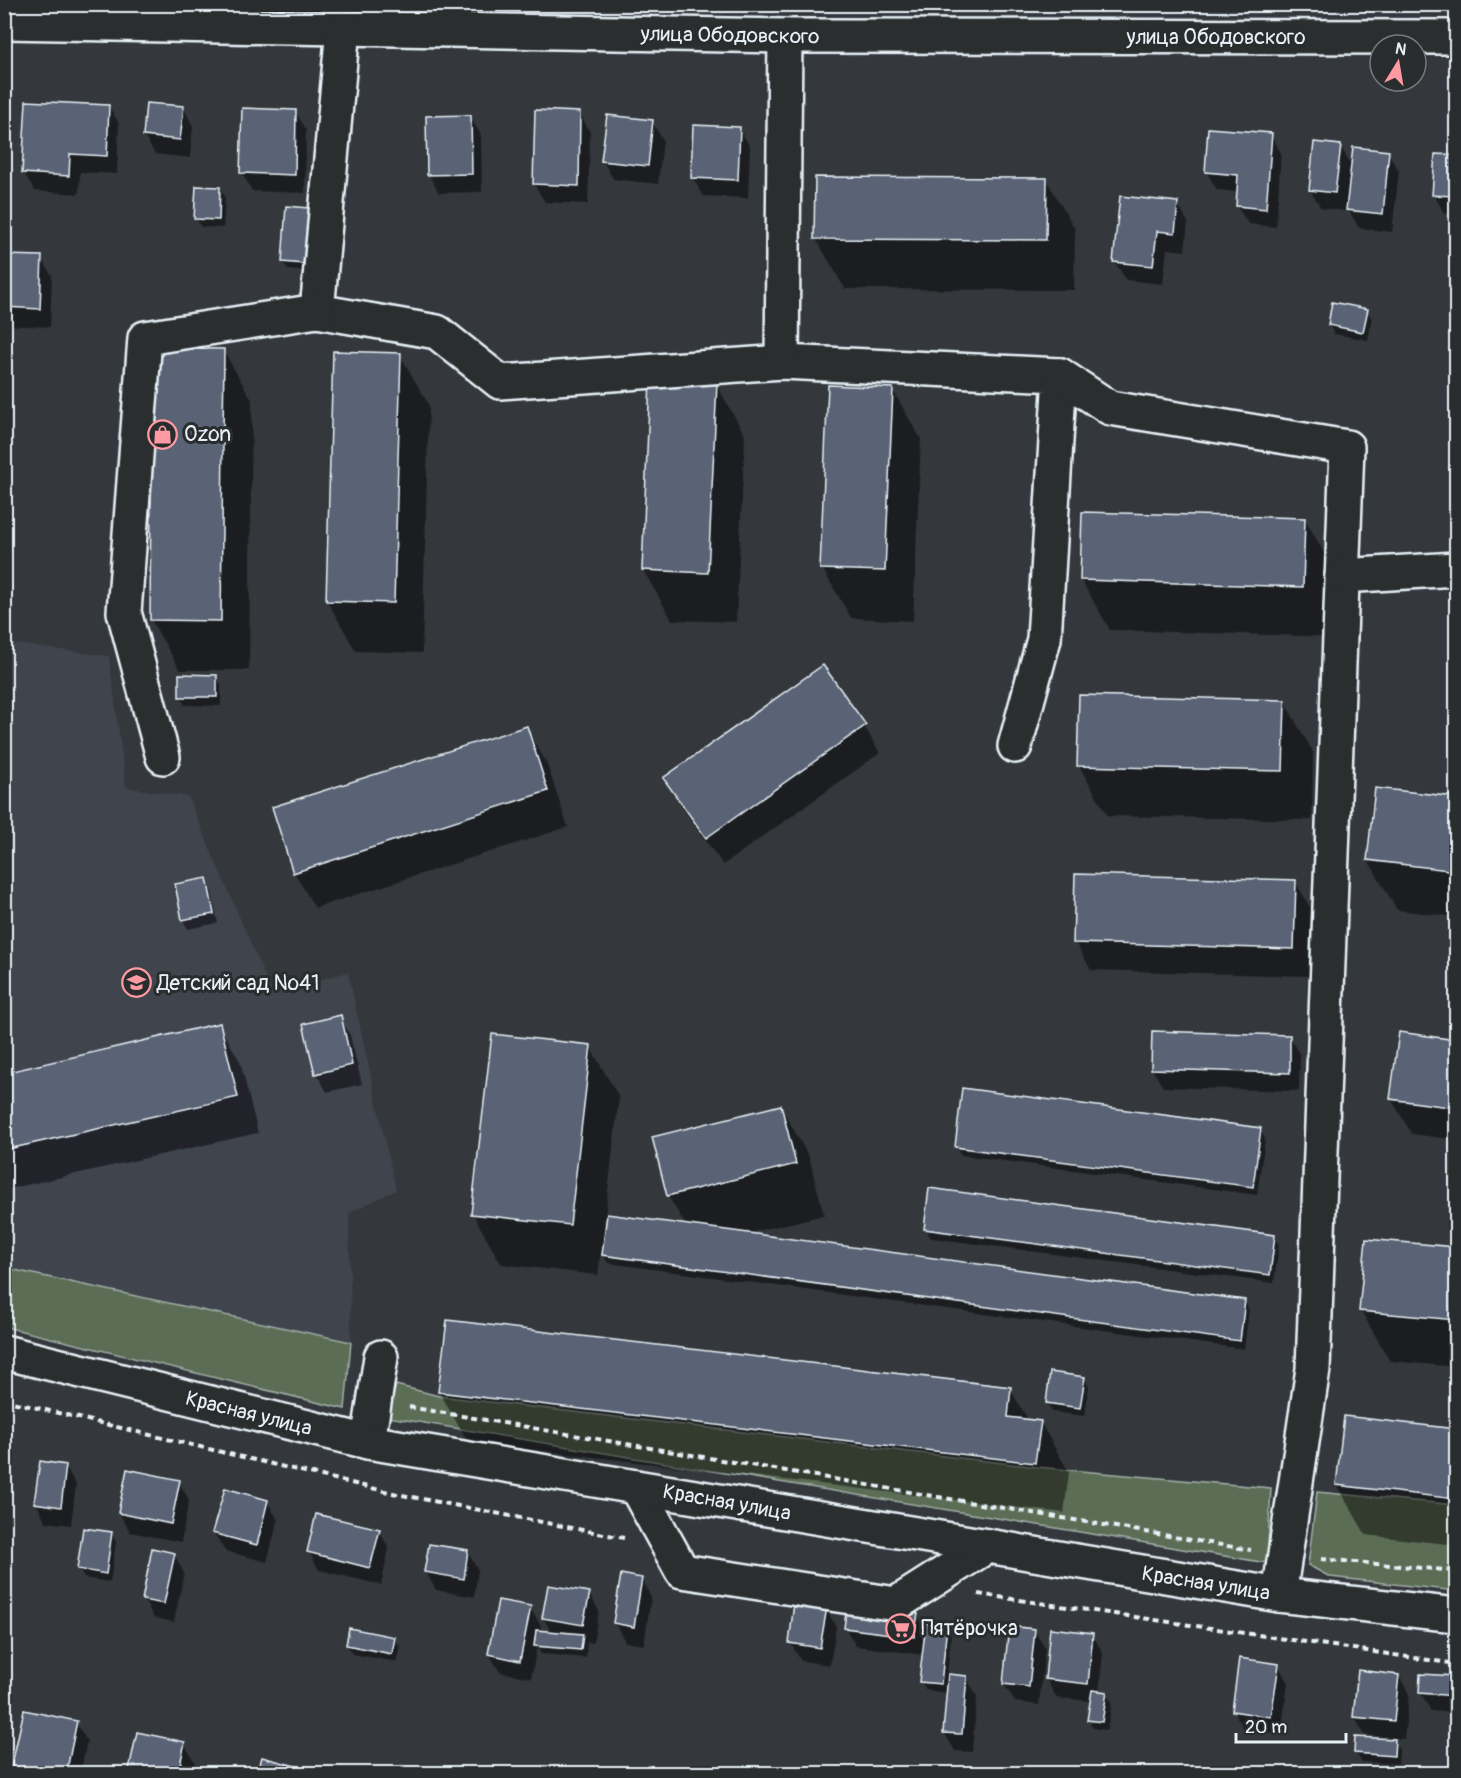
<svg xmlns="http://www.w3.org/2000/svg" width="1461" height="1778" font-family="Pangolin,sans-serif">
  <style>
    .built { fill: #3f454d }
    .green { fill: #5b6d57; stroke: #a2afa8; stroke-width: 1.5 }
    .shadow { fill: #0007 }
    .building { fill: #5a6374; stroke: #e8f1f8; stroke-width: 1.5 }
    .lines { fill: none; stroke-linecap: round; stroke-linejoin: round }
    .minor-casing { stroke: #e8f1f8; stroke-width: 38 }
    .major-casing { stroke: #e8f1f8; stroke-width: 38 }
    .path { stroke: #e8f1f8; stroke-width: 4; stroke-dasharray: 6 4.5; stroke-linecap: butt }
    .minor { stroke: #2a2d2e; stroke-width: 33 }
    .major { stroke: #2a2d2e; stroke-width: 33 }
    .labels { text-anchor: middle; stroke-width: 6; stroke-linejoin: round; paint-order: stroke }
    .street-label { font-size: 21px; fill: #e8f1f8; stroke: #2a2d2e }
    .poi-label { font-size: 21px; fill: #e8f1f8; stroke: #2a2d2e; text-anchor: start }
  </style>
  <rect width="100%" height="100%" fill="#34383c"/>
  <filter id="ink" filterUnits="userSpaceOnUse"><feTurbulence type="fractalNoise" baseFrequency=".0167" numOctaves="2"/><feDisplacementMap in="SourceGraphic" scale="12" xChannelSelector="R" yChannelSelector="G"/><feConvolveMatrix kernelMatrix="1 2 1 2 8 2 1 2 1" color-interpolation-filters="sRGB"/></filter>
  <g filter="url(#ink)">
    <path class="built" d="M5 643 109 656 126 787 188 797 272 993 348 972 396 1190 349 1213 351 1342 5 1268Z"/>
    <g class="green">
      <path d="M5 1268 351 1342 345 1409 5 1327Z"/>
      <path d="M396 1385 439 1396 1036 1467 1271 1488 1267 1563 388 1417Z"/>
      <path d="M1317 1492 1456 1505V1591L1330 1577 1308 1565Z"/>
    </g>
    <g class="shadow">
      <path d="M109 106 119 124 117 174 80 172 79 194 35 191 24 173Z"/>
      <path d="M183 107 193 126 190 158 155 154 144 136Z"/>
      <path d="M295 111 306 130 305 193 252 191 242 173Z"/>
      <path d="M579 113 590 132 588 204 545 202 534 184Z"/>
      <path d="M470 117 481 135 482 192 439 193 429 175Z"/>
      <path d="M652 122 663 140 658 184 613 179 603 161Z"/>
      <path d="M739 128 750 147 748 198 703 196 693 178Z"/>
      <path d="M1271 135 1281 153 1276 227 1248 224 1237 206 1238 192 1217 190 1206 171Z"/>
      <path d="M1340 146 1353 168 1388 153 1399 171 1392 232 1359 228 1346 206 1345 211 1321 208 1310 190Z"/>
      <path d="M1436 156 1456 157V214L1444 213 1434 195Z"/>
      <path d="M1046 179 1075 229 1074 290 845 289 816 239Z"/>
      <path d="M220 188 225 197 223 228 201 227 196 218Z"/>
      <path d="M1177 203 1188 222 1185 251 1167 249 1163 284 1126 280 1115 262Z"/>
      <path d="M308 209 313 218 309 272 288 270 283 262Z"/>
      <path d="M4 257 41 258 52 276 50 327 4 325Z"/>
      <path d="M1367 310 1372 319 1368 340 1334 334 1329 325Z"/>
      <path d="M223 350 252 400 249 670H180L151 620Z"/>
      <path d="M400 355 429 405 422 653 356 651 327 601Z"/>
      <path d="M716 384 745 435 736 622 672 620 643 570Z"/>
      <path d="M892 389 921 439 913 621 851 618 822 568Z"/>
      <path d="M1305 519 1333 569 1331 637 1110 630 1081 580Z"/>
      <path d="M216 677 221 685V706L185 705 180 696Z"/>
      <path d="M1284 701 1313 752 1312 820 1108 816 1079 766Z"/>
      <path d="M864 726 880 753 723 865 681 806 665 778Z"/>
      <path d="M526 728 547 764 568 827 315 908 294 872Z"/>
      <path d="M1376 790 1456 799V917L1397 910 1368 860Z"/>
      <path d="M206 879 211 888 218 923 188 929 183 920 176 886Z"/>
      <path d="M1295 881 1311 909 1309 976 1091 970 1075 942Z"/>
      <path d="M340 1017 350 1035 362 1084 327 1092 316 1073Z"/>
      <path d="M219 1025 240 1061 258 1133 4 1190V1074Z"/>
      <path d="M1400 1034 1456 1042V1140L1412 1134 1391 1099Z"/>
      <path d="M1289 1036 1300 1055 1299 1091 1163 1087 1152 1069Z"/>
      <path d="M590 1047 619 1097 602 1243 686 1226 668 1196 654 1138 781 1107 809 1157 824 1215 745 1234 1244 1301 1249 1310 1244 1349 608 1263 601 1251 598 1275 501 1264 473 1214Z"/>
      <path d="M1260 1130 1265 1139 1257 1195 961 1155 956 1147Z"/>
      <path d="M926 1229 1274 1237 1279 1245 1274 1283 931 1238Z"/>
      <path d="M1367 1240 1456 1248V1367L1390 1361 1361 1311Z"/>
      <path d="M1084 1378 1089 1387 1085 1416 1052 1412 1047 1403Z"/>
      <path d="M1010 1389 1029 1421 1040 1422 1069 1472 1064 1513 468 1442 439 1392Z"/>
      <path d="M1345 1418 1456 1431V1545L1366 1535 1337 1485Z"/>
      <path d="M65 1466 76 1485 71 1525 46 1522 36 1503Z"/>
      <path d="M179 1482 189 1500 181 1542 130 1532 119 1513Z"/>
      <path d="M267 1501 278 1520 267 1562 225 1551 214 1533Z"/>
      <path d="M4 1507 7 1512 4 1524Z"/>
      <path d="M379 1530 389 1549 381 1585 319 1570 309 1552Z"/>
      <path d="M111 1534 116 1542 110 1582 84 1578 79 1569Z"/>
      <path d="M467 1551 478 1570 474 1597 436 1590 425 1571Z"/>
      <path d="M174 1554 184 1573 174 1622 154 1618 144 1600Z"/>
      <path d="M641 1579 651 1597 644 1645 625 1642 615 1623Z"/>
      <path d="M589 1593 599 1611 593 1643 587 1642 586 1658 541 1654 537 1647 531 1678 500 1672 489 1654 530 1608 541 1626 540 1632 552 1633 543 1618Z"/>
      <path d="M826 1609 836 1627 830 1665 801 1661 790 1642Z"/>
      <path d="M917 1615 926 1632 946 1627 951 1635 947 1676 966 1677 977 1696 972 1752 955 1751 944 1732 948 1693 926 1690 921 1681 924 1655 856 1646 845 1628Z"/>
      <path d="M1034 1630 1045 1648 1039 1705 1015 1702 1004 1684Z"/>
      <path d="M1092 1634 1103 1653 1099 1692 1106 1694 1112 1702 1107 1730 1093 1728 1088 1720 1091 1701 1057 1698 1046 1679Z"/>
      <path d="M394 1638 400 1647 397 1662 352 1654 347 1645Z"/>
      <path d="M1278 1665 1288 1683 1281 1734 1244 1729 1233 1710Z"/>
      <path d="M1422 1675 1456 1678V1713L1431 1711 1420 1692Z"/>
      <path d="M1399 1676 1409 1694 1404 1739 1365 1735 1354 1717Z"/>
      <path d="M76 1723 87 1741 80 1774H16L13 1768Z"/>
      <path d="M1394 1740 1399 1750 1398 1764 1361 1762 1356 1753Z"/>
      <path d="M184 1744 195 1762 192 1774H129Z"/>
    </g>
    <g class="building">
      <path d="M26 101 109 105 107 156 70 154 69 176 22 173Z"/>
      <path d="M146 103 184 106 180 140 143 136Z"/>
      <path d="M242 108 296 110 295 175 240 173Z"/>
      <path d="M535 110 580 112 579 186 533 184Z"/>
      <path d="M471 115 472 174 427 175 426 116Z"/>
      <path d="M607 115 653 120 648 166 601 161Z"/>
      <path d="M693 125 740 127 738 180 691 178Z"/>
      <path d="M1208 128 1272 133 1266 209 1236 206 1238 175 1205 172Z"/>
      <path d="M1314 142 1341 145 1335 193 1309 190Z"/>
      <path d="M1353 147 1389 151 1383 214 1346 210Z"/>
      <path d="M1435 154 1456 155V196L1432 195Z"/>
      <path d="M815 177 1047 178 1046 240 814 239Z"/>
      <path d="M196 186 220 187 219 220 194 219Z"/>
      <path d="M1120 196 1178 202 1175 233 1157 231 1153 266 1113 262Z"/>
      <path d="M286 206 309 208 304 264 282 262Z"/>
      <path d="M4 255 42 256 40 309 4 307Z"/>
      <path d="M1332 302 1368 309 1363 332 1328 325Z"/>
      <path d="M152 348 224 349 221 621 150 620Z"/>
      <path d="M333 351 401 353 394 603 326 601Z"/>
      <path d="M650 380 717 383 708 573 642 570Z"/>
      <path d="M828 385 893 388 885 571 820 569Z"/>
      <path d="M1082 512 1305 518 1303 587 1080 580Z"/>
      <path d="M823 665 866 725 706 838 663 778Z"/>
      <path d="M179 674 217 675V697H179Z"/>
      <path d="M1079 695 1285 700 1283 771 1077 766Z"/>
      <path d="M527 726 548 791 293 873 272 807Z"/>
      <path d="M1375 788 1456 797V871L1367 860Z"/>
      <path d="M1075 874 1296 880 1294 949 1073 943Z"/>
      <path d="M207 878 214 914 182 920 175 884Z"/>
      <path d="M341 1015 352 1065 315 1074 303 1024Z"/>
      <path d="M220 1023 238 1097 4 1150V1073Z"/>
      <path d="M1152 1031 1290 1035V1073L1151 1069Z"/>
      <path d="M1399 1032 1456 1040V1108L1390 1099Z"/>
      <path d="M492 1034 591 1045 570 1225 471 1214Z"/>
      <path d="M962 1088 1261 1128 1253 1187 955 1147Z"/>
      <path d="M781 1105 796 1164 667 1196 652 1137Z"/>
      <path d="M929 1188 1275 1235 1270 1275 924 1229Z"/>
      <path d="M607 1214 1245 1300 1240 1341 602 1255Z"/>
      <path d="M1366 1239 1456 1247V1320L1359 1311Z"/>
      <path d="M447 1320 1011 1387 1008 1417 1041 1421 1035 1463 438 1392Z"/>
      <path d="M1050 1372 1085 1377 1080 1408 1046 1403Z"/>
      <path d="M1344 1416 1456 1429V1499L1336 1485Z"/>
      <path d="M40 1461 66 1465 61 1507 34 1503Z"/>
      <path d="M127 1469 180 1480 171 1524 118 1513Z"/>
      <path d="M225 1488 268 1500 257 1545 212 1533Z"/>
      <path d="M316 1514 380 1529 370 1568 307 1552Z"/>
      <path d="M83 1528 112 1532 106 1574 77 1569Z"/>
      <path d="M429 1544 468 1550 464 1579 424 1572Z"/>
      <path d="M152 1548 175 1553 164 1604 142 1600Z"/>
      <path d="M621 1574 642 1578 634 1627 613 1623Z"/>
      <path d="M548 1585 590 1592 583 1625 542 1618Z"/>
      <path d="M498 1600 531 1606 520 1661 488 1654Z"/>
      <path d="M794 1603 827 1607 820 1648 789 1643Z"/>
      <path d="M847 1604 918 1614 914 1637 844 1628Z"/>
      <path d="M926 1623 947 1625 941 1684 919 1682Z"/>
      <path d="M1009 1626 1035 1629 1029 1687 1003 1684Z"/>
      <path d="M349 1628 395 1637 392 1654 346 1645Z"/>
      <path d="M1050 1628 1093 1633 1088 1684 1045 1679Z"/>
      <path d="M536 1630 583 1634 581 1650 534 1646Z"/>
      <path d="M1239 1658 1279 1664 1271 1717 1232 1711Z"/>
      <path d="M1358 1670 1399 1675 1394 1721 1353 1717Z"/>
      <path d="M948 1674 967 1676 962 1734 943 1733Z"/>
      <path d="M1420 1674 1456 1676V1696L1419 1693Z"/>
      <path d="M1092 1690 1107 1692 1102 1722 1087 1720Z"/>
      <path d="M24 1710 77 1721 66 1774H34L11 1769Z"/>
      <path d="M137 1732 185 1742 178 1774H128Z"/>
      <path d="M1355 1737 1395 1739 1394 1756 1354 1753Z"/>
      <path d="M262 1757 325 1774H257Z"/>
    </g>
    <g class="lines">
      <defs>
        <g id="minor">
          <path d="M4 22 785 36 1456 37"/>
          <path d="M343 28 317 311 437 332 500 382 782 362 1060 375 1044 639 1015 746"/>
          <path d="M782 362 785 36"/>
          <path d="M1060 375 1110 408 1347 447 1313 1369 1279 1595"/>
          <path d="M1342 576 1456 569"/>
          <path d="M163 757 124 612 145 338 317 311"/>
          <path d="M368 1442 381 1357"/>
          <path d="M636 1487 682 1571 896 1604 987 1546"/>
        </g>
        <path id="major" d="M4 1352 368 1442 1279 1595 1456 1615"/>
      </defs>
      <use href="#minor" class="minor-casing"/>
      <use href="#major" class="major-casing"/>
      <g class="path">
        <path d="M4 1400 397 1494 624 1538"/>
        <path d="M409 1407 1251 1550"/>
        <path d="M1321 1559 1456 1571"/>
        <path d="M978 1594 1456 1664"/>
      </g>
      <use href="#minor" class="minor"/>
      <use href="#major" class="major"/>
    </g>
  </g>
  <defs>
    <symbol id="shop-ring" viewBox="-11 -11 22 22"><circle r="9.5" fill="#2a2d2e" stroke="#ff9aa2" stroke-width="1.5"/><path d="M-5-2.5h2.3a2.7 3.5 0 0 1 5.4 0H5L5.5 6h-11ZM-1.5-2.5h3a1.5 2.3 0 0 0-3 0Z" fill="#ff9aa2"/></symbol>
    <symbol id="school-ring" viewBox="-11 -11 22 22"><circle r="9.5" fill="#2a2d2e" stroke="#ff9aa2" stroke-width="1.5"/><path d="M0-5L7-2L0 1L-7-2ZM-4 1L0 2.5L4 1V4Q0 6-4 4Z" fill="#ff9aa2"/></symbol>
    <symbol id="supermarket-ring" viewBox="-11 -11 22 22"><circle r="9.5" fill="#2a2d2e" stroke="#ff9aa2" stroke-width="1.5"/><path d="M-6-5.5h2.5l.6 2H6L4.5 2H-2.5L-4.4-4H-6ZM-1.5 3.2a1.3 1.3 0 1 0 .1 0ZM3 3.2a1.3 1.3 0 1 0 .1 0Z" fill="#ff9aa2"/></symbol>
  </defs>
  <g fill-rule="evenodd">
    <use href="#shop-ring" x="146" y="418" width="33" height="33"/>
    <use href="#school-ring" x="120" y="966" width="33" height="33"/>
    <use href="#supermarket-ring" x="884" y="1612" width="33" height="33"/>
  </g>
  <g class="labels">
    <g class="street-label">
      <text transform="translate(730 35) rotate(1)" y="7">улица Ободовского</text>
      <text x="1216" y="44">улица Ободовского</text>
      <text transform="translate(249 1413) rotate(14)" y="7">Красная улица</text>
      <text transform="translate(727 1502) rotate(10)" y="7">Красная улица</text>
      <text transform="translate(1206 1583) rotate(9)" y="7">Красная улица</text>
    </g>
    <g class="poi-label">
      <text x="184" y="441">Ozon</text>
      <text x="157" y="990">Детский сад №41</text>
      <text x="921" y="1635">Пятёрочка</text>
    </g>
  </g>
  <rect width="1461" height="1778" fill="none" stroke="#2a2d2e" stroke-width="24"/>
  <rect x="12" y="12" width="1437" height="1754" fill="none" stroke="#e8f1f8" stroke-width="2" filter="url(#ink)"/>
  <g transform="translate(1398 63) rotate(11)"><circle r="28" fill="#2a2d2e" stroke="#767b7f" stroke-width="1.5"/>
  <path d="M0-4.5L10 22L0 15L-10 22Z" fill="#ff9aa2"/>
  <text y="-9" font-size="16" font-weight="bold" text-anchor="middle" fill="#e8f1f8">N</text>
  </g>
  <path d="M1236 1733v9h110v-9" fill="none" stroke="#e8f1f8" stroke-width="3"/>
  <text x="1245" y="1733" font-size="18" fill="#e8f1f8" stroke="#2a2d2e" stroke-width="4.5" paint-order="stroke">20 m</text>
</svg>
